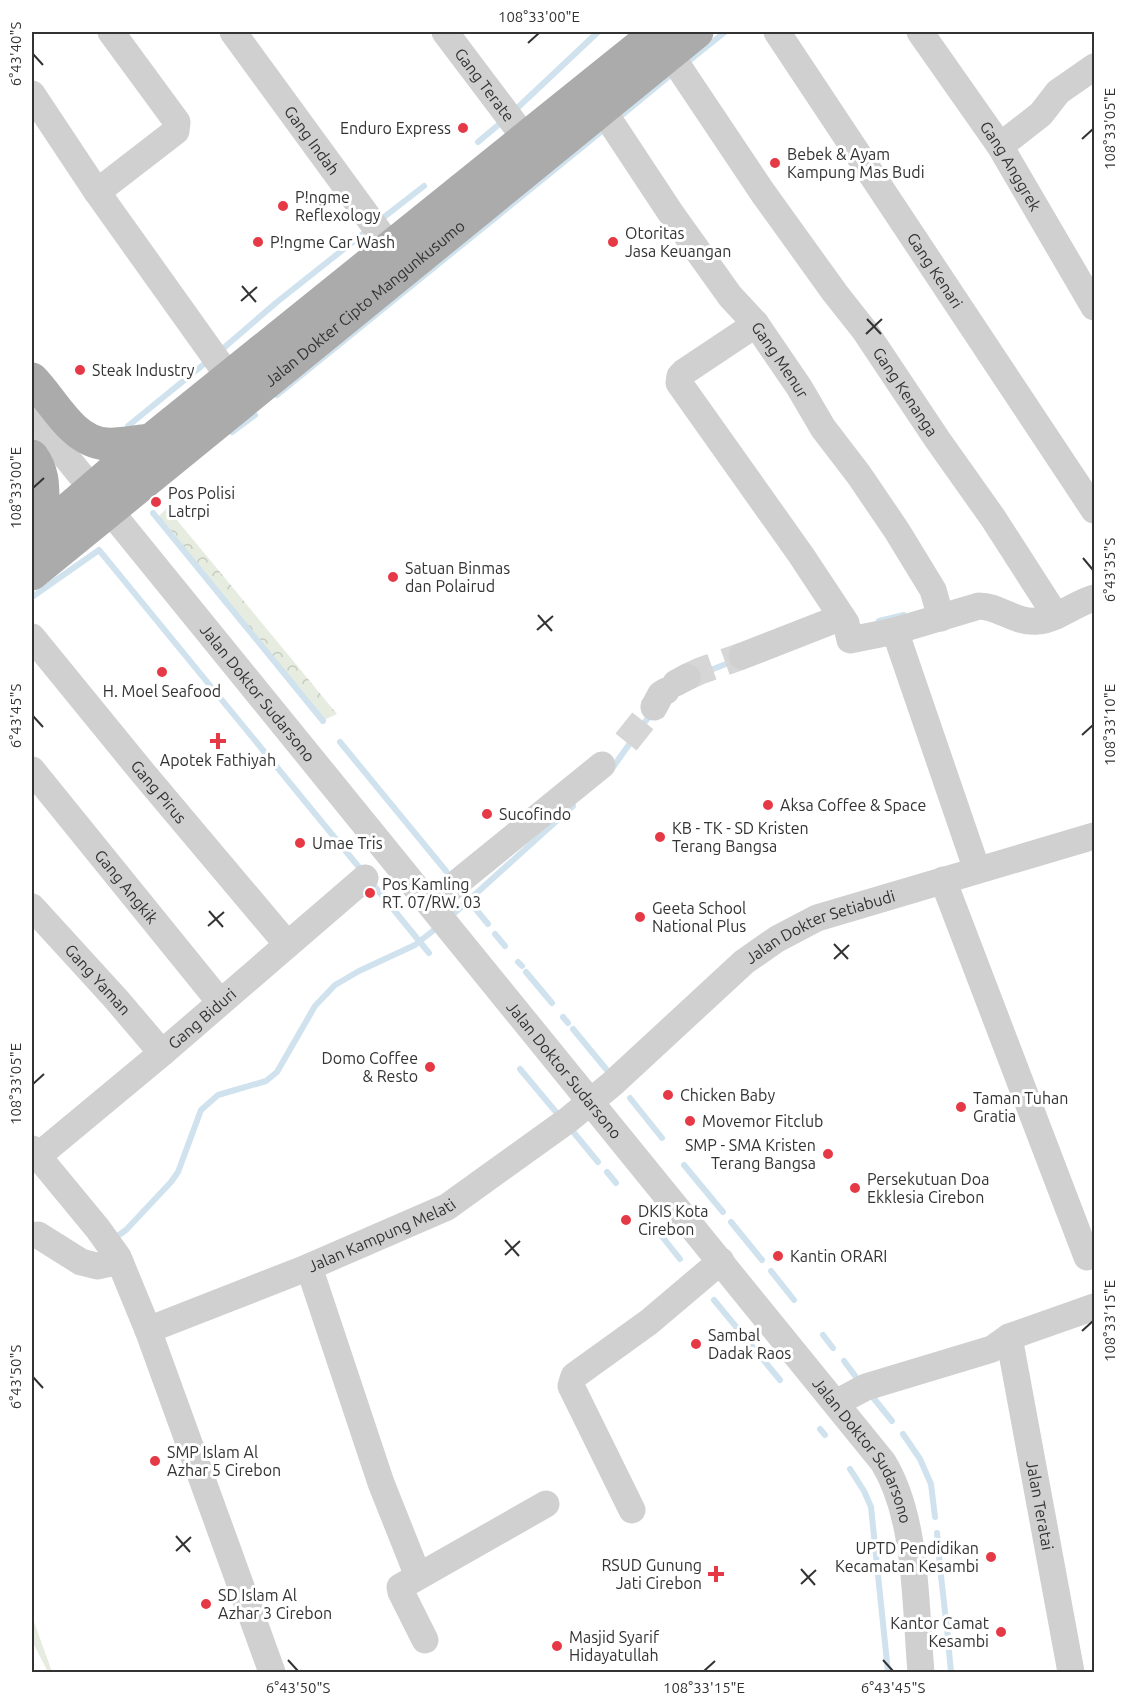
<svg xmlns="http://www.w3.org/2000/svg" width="1126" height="1704" font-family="Ubuntu,sans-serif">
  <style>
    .green { fill: #e6ecdf }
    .forest { fill: url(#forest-crowns) }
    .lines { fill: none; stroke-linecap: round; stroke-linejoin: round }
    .stream { stroke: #cfe2ee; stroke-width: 6 }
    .minor-tunnel { stroke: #d6d6d6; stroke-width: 27; stroke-dasharray: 27 14; stroke-linecap: butt }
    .minor { stroke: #d0d0d0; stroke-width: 27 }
    .major { stroke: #ababab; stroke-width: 33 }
    .ticks { fill: none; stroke: #333; stroke-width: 2 }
    .poi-dot { fill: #e63946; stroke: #fff; stroke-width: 2 }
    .labels { text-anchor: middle; stroke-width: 6; stroke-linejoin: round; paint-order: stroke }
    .street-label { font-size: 16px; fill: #333; stroke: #fff }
    .poi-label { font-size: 16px; fill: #333; stroke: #fff; text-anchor: start }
    .neatline { fill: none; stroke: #333; stroke-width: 2 }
    .ticks-label { font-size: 15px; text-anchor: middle; fill: #333 }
  </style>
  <defs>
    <pattern id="forest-crowns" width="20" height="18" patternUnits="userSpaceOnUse" patternTransform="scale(1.5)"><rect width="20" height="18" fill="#e6ecdf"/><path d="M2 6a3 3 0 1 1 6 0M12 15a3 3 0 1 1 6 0" fill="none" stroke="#c6cbc0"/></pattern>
  </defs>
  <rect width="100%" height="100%" fill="#fff"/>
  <path class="green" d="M32 1616 52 1672H48L32 1641Z"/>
  <path class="forest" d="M167 508 337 714 324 720 158 517Z"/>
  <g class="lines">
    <g class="stream">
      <path d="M685 64 725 32"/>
      <path d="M513 112 598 32"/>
      <path d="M616 120 673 73"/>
      <path d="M478 142 503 121"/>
      <path d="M379 221 424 186"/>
      <path d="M219 352 277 302 369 229"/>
      <path d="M277 395 607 127"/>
      <path d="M128 426 209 360"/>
      <path d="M232 432 255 415"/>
      <path d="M153 513 323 721"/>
      <path d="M32 597 99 550 362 871"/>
      <path d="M879 621 904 615"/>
      <path d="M693 677 736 660"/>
      <path d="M340 742 446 871"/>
      <path d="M611 770 652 712"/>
      <path d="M371 882 429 953"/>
      <path d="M469 901 488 924"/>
      <path d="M449 918 573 806"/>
      <path d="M495 934 505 946"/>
      <path d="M518 962 522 966"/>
      <path d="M526 972 552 1003"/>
      <path d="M563 1017 568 1023"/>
      <path d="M573 1029 606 1069"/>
      <path d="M520 1069 561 1118"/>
      <path d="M630 1098 662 1138"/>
      <path d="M570 1128 598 1162"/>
      <path d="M684 1165 723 1212"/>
      <path d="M607 1172 616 1183"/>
      <path d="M731 1222 762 1260"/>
      <path d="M660 1234 680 1259"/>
      <path d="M112 1240 126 1230 171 1182 178 1172 201 1110 218 1095 266 1081 277 1072 315 1006 335 985 359 971 415 945 439 926"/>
      <path d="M771 1271 794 1300"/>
      <path d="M714 1300 780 1380"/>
      <path d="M823 1335 833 1348"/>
      <path d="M844 1361 856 1377"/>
      <path d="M871 1395 892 1421"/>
      <path d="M820 1429 825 1435"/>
      <path d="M903 1434 920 1459 931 1484 935 1517"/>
      <path d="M850 1469 864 1491 871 1507 888 1672"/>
      <path d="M937 1533 940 1566"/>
      <path d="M941 1576 948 1638"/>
      <path d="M949 1651 951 1672"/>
    </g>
    <g class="minor-tunnel">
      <path d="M687 677 700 671 742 656"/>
      <path d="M626 742 654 707"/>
    </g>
    <g class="minor">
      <path id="s1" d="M233 32 390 247"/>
      <path id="s2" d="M445 32 525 138"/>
      <path id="s3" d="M777 32 1094 510"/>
      <path id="s4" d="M920 32 1000 146 1094 307"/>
      <path id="s5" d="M670 54 763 193 835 293 865 331 937 439 993 518 1056 616"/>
      <path d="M32 94 97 192 229 377"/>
      <path id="s6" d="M602 109 670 212 730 296 756 324 799 387 823 428 859 475 897 531 933 590 941 618"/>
      <path d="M1000 146 1041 114 1058 92 1094 67"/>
      <path d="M97 192 176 131 177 122 111 32"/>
      <path d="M756 324 684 372 680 376 679 383 801 555 846 623 850 640 895 631 979 606C999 606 1014 623 1038 621 1056 620 1076 603 1094 598"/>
      <path id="s7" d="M32 415 883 1462C918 1519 915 1607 921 1672"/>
      <path d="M895 631 977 870"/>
      <path id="s8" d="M32 637 143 773 287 944"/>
      <path d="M742 656 842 617"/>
      <path d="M676 683 687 677"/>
      <path d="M654 707 661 694 666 691"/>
      <path id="s9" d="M32 770 220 1002"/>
      <path d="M943 880 1087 1257"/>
      <path d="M431 904 602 765"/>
      <path id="s10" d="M32 907 116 999 162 1053"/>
      <path d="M32 1149 98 1229 118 1257 148 1330 272 1672"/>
      <path id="s11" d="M38 1156 162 1053 365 878"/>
      <path d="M38 1235 81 1262 97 1266 119 1261"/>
      <path d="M309 1267 381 1483 418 1576"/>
      <path id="s12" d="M148 1330 309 1267 447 1207 568 1120 612 1084 744 962 777 939 817 918 1094 836"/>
      <path id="s13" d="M1009 1337 1071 1672"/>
      <path d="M836 1403 866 1387 992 1349 1009 1337 1094 1307"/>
      <path d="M632 1510 571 1386 574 1376 649 1322 721 1261"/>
      <path d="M425 1640 401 1592 400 1587 546 1504"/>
    </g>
    <g class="major">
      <path d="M32 379C54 401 71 441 106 444 121 445 137 441 152 440"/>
      <path d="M32 456C43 471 43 484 43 502L32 515"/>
      <path d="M32 540 117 467 657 32"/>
      <path id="s14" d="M32 574 697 32"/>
    </g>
  </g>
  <path class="ticks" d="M528 43 539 33M33 54 43 65M1082 139 1093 129M242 286 256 302M241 301 257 287M867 319 881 334M866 334 882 319M33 488 44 478M1083 558 1093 570M538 615 552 631M537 630 553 616M33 716 43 727M1082 735 1093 725M209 911 223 927M208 926 224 912M834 944 848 959M834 959 849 945M33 1084 44 1074M505 1240 519 1256M505 1255 520 1241M1082 1331 1093 1321M33 1377 43 1388M176 1536 190 1552M176 1551 191 1537M801 1569 815 1585M801 1584 816 1570M288 1660 298 1671M883 1660 893 1671M704 1671 715 1661"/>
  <g class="poi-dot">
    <circle cx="463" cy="128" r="6"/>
    <circle cx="775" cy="163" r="6"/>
    <circle cx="283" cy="206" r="6"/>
    <circle cx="258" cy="242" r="6"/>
    <circle cx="613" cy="242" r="6"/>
    <circle cx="80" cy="370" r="6"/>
    <circle cx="156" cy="502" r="6"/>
    <circle cx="393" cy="577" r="6"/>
    <circle cx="162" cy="672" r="6"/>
    <path d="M215 732h6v6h6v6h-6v6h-6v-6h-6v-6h6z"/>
    <circle cx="768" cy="805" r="6"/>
    <circle cx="487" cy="814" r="6"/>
    <circle cx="660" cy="837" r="6"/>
    <circle cx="300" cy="843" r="6"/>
    <circle cx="370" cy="893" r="6"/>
    <circle cx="640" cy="917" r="6"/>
    <circle cx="430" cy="1067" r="6"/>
    <circle cx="668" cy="1095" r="6"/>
    <circle cx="961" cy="1107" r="6"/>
    <circle cx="690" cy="1121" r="6"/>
    <circle cx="828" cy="1154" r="6"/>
    <circle cx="855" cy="1188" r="6"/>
    <circle cx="626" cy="1220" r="6"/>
    <circle cx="778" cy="1256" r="6"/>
    <circle cx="696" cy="1344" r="6"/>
    <circle cx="155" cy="1461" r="6"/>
    <circle cx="991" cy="1557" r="6"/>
    <path d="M713 1565h6v6h6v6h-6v6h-6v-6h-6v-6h6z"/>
    <circle cx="206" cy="1604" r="6"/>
    <circle cx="1001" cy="1632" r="6"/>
    <circle cx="557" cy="1646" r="6"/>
  </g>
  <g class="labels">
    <g class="street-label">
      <text dy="6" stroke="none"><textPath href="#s2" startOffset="66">Gang Terate</textPath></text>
      <text dy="6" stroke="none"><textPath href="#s1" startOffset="134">Gang Indah</textPath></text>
      <text dy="6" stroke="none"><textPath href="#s4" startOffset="162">Gang Anggrek</textPath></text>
      <text dy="6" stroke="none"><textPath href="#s3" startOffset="286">Gang Kenari</textPath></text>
      <text dy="6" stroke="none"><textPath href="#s14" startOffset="429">Jalan Dokter Cipto Mangunkusumo</textPath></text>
      <text dy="6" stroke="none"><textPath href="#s6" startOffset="308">Gang Menur</textPath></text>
      <text dy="6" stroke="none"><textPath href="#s5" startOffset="412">Gang Kenanga</textPath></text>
      <text dy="6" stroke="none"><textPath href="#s7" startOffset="358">Jalan Doktor Sudarsono</textPath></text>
      <text dy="6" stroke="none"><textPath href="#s8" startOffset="200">Gang Pirus</textPath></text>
      <text dy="6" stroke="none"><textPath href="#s9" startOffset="150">Gang Angkik</textPath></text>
      <text dy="6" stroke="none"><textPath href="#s12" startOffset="794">Jalan Dokter Setiabudi</textPath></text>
      <text dy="6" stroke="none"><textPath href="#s10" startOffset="98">Gang Yaman</textPath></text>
      <text dy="6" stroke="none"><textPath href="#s11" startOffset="214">Gang Biduri</textPath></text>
      <text dy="6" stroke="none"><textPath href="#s7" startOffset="844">Jalan Doktor Sudarsono</textPath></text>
      <text dy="6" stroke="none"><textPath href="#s12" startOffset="252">Jalan Kampung Melati</textPath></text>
      <text dy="6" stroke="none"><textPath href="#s7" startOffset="1329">Jalan Doktor Sudarsono</textPath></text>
      <text dy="6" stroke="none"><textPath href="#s13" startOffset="171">Jalan Teratai</textPath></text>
    </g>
    <g class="poi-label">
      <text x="451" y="134" text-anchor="end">Enduro Express</text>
      <text x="787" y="160">Bebek &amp; Ayam<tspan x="787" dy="18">Kampung Mas Budi</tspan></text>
      <text x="295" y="203">P!ngme<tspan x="295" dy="18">Reflexology</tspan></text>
      <text x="625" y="239">Otoritas<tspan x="625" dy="18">Jasa Keuangan</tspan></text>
      <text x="270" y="248">P!ngme Car Wash</text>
      <text x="92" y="376">Steak Industry</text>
      <text x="168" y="499">Pos Polisi<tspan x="168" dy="18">Latrpi</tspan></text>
      <text x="405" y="574">Satuan Binmas<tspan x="405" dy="18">dan Polairud</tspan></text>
      <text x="162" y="697" text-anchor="middle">H. Moel Seafood</text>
      <text x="218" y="766" text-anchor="middle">Apotek Fathiyah</text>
      <text x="780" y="811">Aksa Coffee &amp; Space</text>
      <text x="499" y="820">Sucofindo</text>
      <text x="672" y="834">KB - TK - SD Kristen<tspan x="672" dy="18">Terang Bangsa</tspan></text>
      <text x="312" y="849">Umae Tris</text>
      <text x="382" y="890">Pos Kamling<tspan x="382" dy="18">RT. 07/RW. 03</tspan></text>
      <text x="652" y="914">Geeta School<tspan x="652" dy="18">National Plus</tspan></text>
      <text x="418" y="1064" text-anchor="end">Domo Coffee<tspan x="418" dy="18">&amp; Resto</tspan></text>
      <text x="680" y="1101">Chicken Baby</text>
      <text x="973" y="1104">Taman Tuhan<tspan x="973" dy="18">Gratia</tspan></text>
      <text x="702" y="1127">Movemor Fitclub</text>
      <text x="816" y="1151" text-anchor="end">SMP - SMA Kristen<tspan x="816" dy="18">Terang Bangsa</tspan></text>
      <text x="867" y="1185">Persekutuan Doa<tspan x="867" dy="18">Ekklesia Cirebon</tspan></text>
      <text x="638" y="1217">DKIS Kota<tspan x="638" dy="18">Cirebon</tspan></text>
      <text x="790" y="1262">Kantin ORARI</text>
      <text x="708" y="1341">Sambal<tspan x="708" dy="18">Dadak Raos</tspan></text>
      <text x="167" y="1458">SMP Islam Al<tspan x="167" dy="18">Azhar 5 Cirebon</tspan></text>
      <text x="979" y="1554" text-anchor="end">UPTD Pendidikan<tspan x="979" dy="18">Kecamatan Kesambi</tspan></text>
      <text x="702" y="1571" text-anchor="end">RSUD Gunung<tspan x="702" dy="18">Jati Cirebon</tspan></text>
      <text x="218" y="1601">SD Islam Al<tspan x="218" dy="18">Azhar 3 Cirebon</tspan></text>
      <text x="989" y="1629" text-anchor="end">Kantor Camat<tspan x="989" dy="18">Kesambi</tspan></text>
      <text x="569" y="1643">Masjid Syarif<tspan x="569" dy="18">Hidayatullah</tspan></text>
    </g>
  </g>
  <rect width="1126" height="1704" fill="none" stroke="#ffffff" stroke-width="66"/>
  <rect x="33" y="33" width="1060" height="1638" class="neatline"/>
  <g class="ticks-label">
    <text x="539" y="22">108°33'00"E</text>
    <text transform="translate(16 54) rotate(-90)" y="5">6°43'40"S</text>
    <text transform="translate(1110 129) rotate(-90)" y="5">108°33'05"E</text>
    <text transform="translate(16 488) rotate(-90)" y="5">108°33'00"E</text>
    <text transform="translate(1110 570) rotate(-90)" y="5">6°43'35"S</text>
    <text transform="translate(16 716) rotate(-90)" y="5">6°43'45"S</text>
    <text transform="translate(1110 725) rotate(-90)" y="5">108°33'10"E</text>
    <text transform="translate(16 1084) rotate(-90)" y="5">108°33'05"E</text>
    <text transform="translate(1110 1321) rotate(-90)" y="5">108°33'15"E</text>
    <text transform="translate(16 1377) rotate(-90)" y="5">6°43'50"S</text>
    <text x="298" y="1693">6°43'50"S</text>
    <text x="704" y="1693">108°33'15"E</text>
    <text x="893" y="1693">6°43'45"S</text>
  </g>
</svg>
